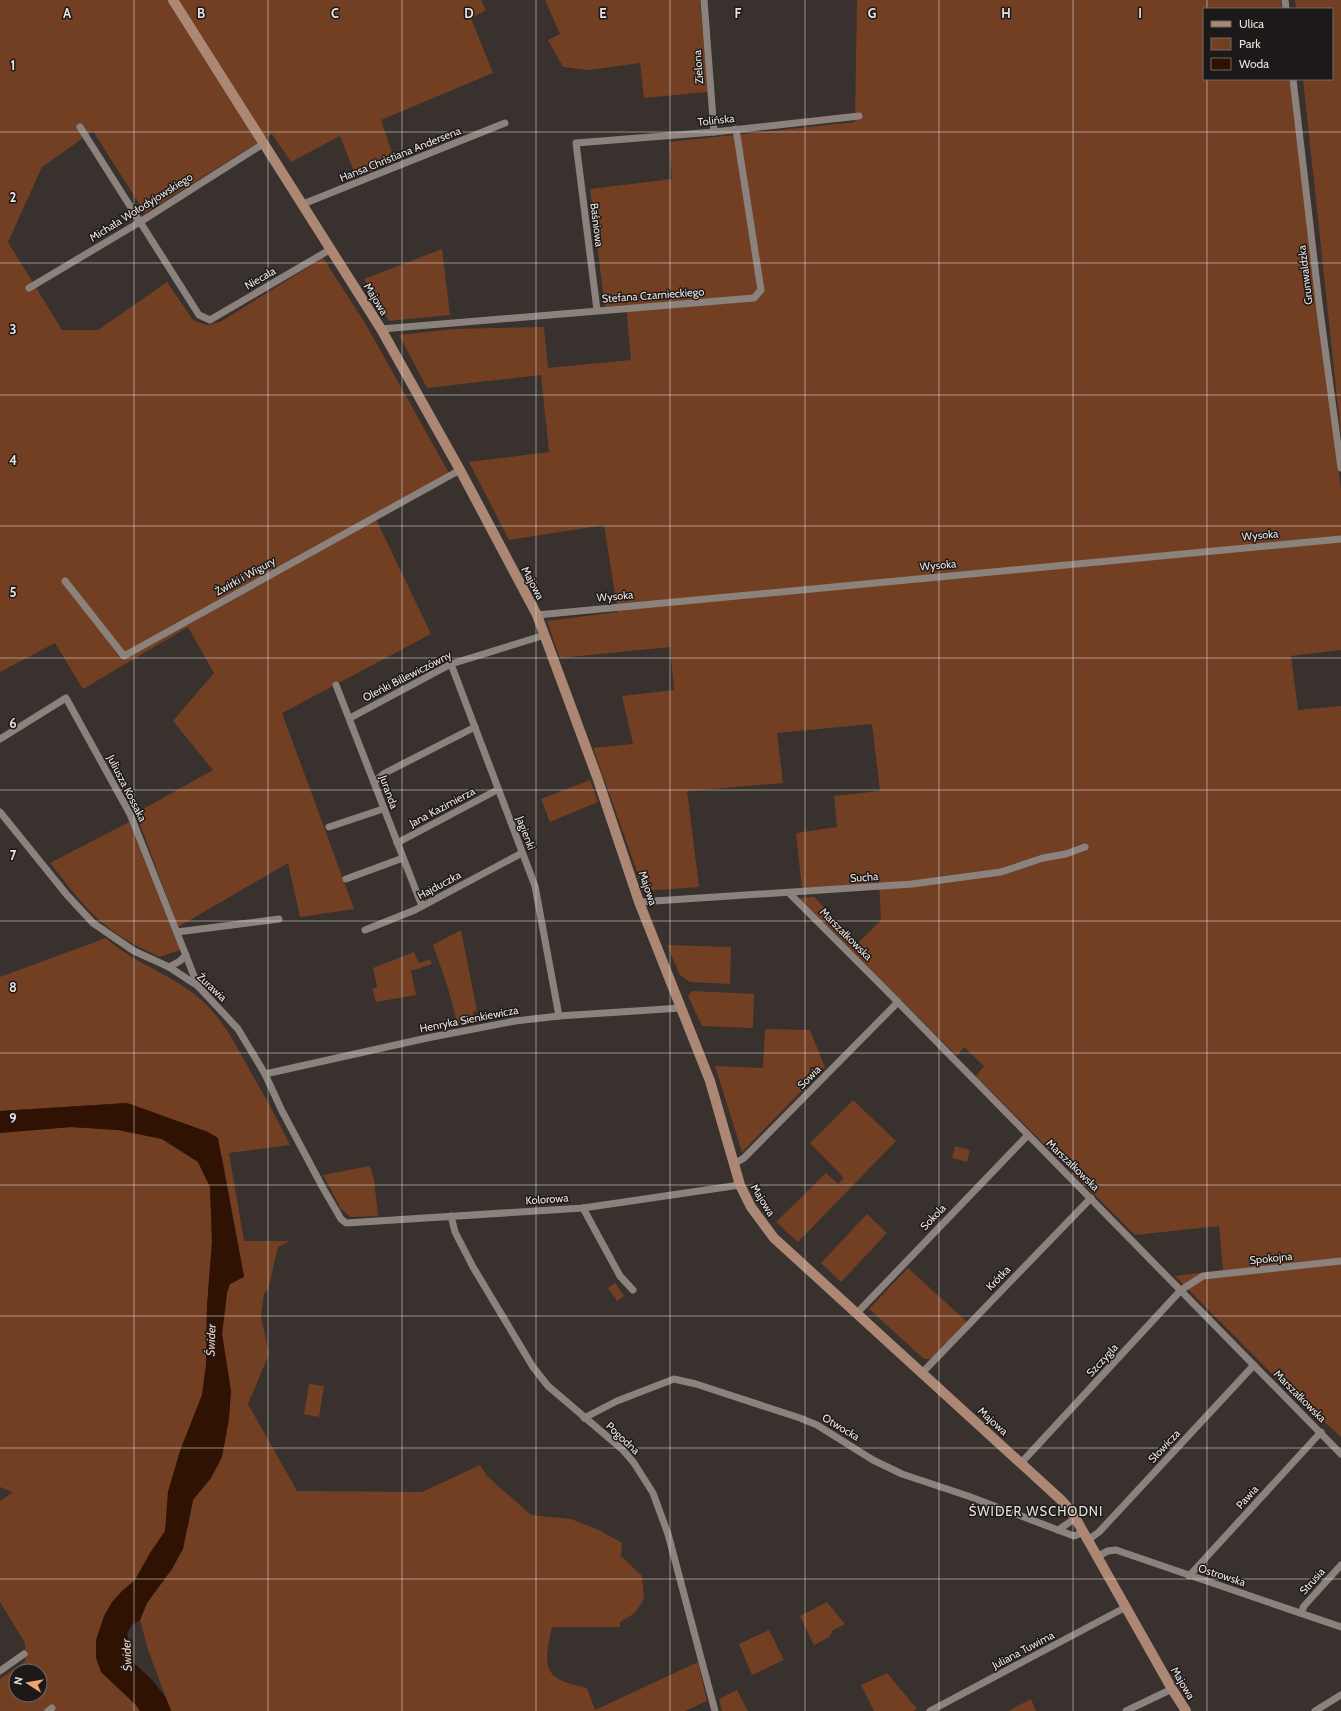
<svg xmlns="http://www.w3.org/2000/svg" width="1341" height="1711" font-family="Cabin,sans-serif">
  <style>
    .green { fill: #723f23; fill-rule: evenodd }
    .water { fill: #301202 }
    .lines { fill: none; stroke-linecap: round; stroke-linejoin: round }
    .street { stroke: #8b827e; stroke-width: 7 }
    .secondary { stroke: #ac8773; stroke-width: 10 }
    .grid { fill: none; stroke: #e8e3e1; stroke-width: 1; stroke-opacity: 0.55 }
    .labels { text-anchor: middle; stroke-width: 3; stroke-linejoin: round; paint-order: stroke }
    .street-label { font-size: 11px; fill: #e8e3e1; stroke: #1d1918 }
    .water-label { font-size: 12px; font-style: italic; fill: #f6d1bd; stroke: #1d1918 }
    .quarter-label { font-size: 13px; letter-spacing: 1px; fill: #e8e3e1; stroke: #1d1918 }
    .grid-label { font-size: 13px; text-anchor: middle; font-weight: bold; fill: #e8e3e1; stroke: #1d1918; stroke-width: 3; stroke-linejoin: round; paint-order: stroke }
  </style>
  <rect width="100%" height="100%" fill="#38312d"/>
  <g class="green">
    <path d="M0 0H481L486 10 471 18 493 73 381 120 395 162 356 177 340 136 291 162 272 134 145 213 93 131 42 167 8 242 62 330H98L167 282 193 320 207 325 220 322 323 258 365 323 449 473 374 515 431 634 282 713 354 909 300 917 288 863 178 927 136 813 213 770 173 721 214 673 188 627 83 689 55 643 0 672Z"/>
    <path d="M545 0H700L708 92 644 98 640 63 589 70 563 67 548 40 560 34Z"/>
    <path d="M857 0H1281L1282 9H1204V79H1290L1341 489V650L1291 656 1298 710 1341 706V1437L1274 1376 1175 1276 1223 1270 1219 1226 1135 1235 976 1076 984 1066 964 1047 957 1056 799 898 814 897 858 943 881 920 879 882 802 889 796 833 837 827 834 796 880 791 872 724 777 733 783 783 687 791 699 887 644 891 593 748 633 744 622 696 674 690 670 647 560 658 547 621 618 612 604 525 509 540 469 462 549 452 541 375 427 388 399 335 453 329 544 327 548 368 631 360 626 305 605 307 590 189 672 179 669 142 855 122Z"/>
    <path d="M1295 0H1341V435L1303 79H1332V9H1296Z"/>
    <path d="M442 249 450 315 389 321 364 279Z"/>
    <path d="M590 780 598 802 550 822 541 799Z"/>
    <path d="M129 822 180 950 160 957C133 945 105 929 85 906 72 892 62 877 50 863Z"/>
    <path d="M461 930 477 1011 473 1012 475 1023 458 1026 448 988 433 945Z"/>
    <path d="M106 938C131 961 165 972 193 993 222 1015 237 1047 254 1078 267 1100 279 1122 290 1145L229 1153 244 1241H290L278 1247 268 1290 264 1293 261 1317 269 1354 248 1404 297 1491 422 1492 480 1465 487 1476 531 1515 571 1519 599 1530 622 1543 621 1556 642 1576 644 1599 635 1613 620 1622V1627H552C543 1668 542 1679 587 1688L595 1710 698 1662 707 1701 685 1711H171L148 1650 140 1620 147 1603 157 1589 188 1527 193 1500 200 1490 231 1391 222 1334 227 1293 230 1284 244 1276 222 1157 208 1132 127 1103 0 1111V977Z"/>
    <path d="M667 945 731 947 730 984 690 982 680 975Z"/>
    <path d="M414 952 419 963 430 959 432 964 411 971 416 995 376 1002 372 989 377 987 373 968Z"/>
    <path d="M692 991 754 994 753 1028 702 1026 688 996Z"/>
    <path d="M765 1029 810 1030 825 1067 742 1152 715 1066 763 1068Z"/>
    <path d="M853 1100 896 1141 798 1242 776 1222 826 1173 838 1184 844 1178 810 1143Z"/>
    <path d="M71 1127 118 1130 162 1139 198 1162 210 1187 212 1241 207 1306 206 1365 202 1395 180 1451 168 1492 166 1531 150 1553 135 1580 122 1591 101 1672 136 1705 140 1711H0V1679L25 1661V1643L0 1602V1501L13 1492 0 1487V1133ZM16 1671H40V1695H16Z"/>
    <path d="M955 1146 970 1150 967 1162 952 1158Z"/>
    <path d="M370 1166 374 1180 378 1216 351 1217 341 1209 323 1175Z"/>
    <path d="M867 1214 887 1233 841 1282 821 1263Z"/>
    <path d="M908 1268 967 1322 933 1359H924L869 1309Z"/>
    <path d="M615 1283 624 1296 617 1301 608 1288Z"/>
    <path d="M309 1384 324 1386 319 1417 304 1414Z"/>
    <path d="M827 1602 845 1624 833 1630 829 1637 814 1645 800 1616Z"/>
    <path d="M769 1630 784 1660 752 1675 739 1644Z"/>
    <path d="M887 1673 917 1709 913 1711H874L861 1685Z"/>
    <path d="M737 1690 748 1711H722L719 1699Z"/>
    <path d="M1031 1699 1036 1711H1008Z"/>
  </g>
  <path class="water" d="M127 1103 208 1132 218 1138 244 1277 230 1284 227 1293 222 1334 231 1391 229 1419 222 1457 211 1478 193 1500 183 1549 172 1569 147 1603 140 1620 132 1625 127 1633 133 1662 153 1681 166 1698 171 1711H140L136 1705 101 1672 96 1658V1640L104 1616 112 1602 122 1591 135 1580 150 1553 165 1531 168 1492 180 1451 202 1395 206 1365 207 1306 212 1241 210 1187 198 1162 162 1139 118 1130 71 1127 0 1133V1111Z"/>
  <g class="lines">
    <g class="street">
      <path d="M704 0 714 132"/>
      <path d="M1285 0 1286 9"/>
      <path d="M1293 79 1320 311 1341 468"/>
      <path d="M80 127 199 315 210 320 331 249"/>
      <path d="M303 204 505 123"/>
      <path d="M29 288 140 222 263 144"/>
      <path d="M597 310 576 143 714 132 859 116"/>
      <path d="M381 329 754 298 761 290 736 129"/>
      <path d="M65 581 124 656 460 470"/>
      <path d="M537 615 1341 539"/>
      <path d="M451 664 535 886 559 1016"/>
      <path d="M336 685 422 906"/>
      <path d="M350 718 451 664 545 635"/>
      <path d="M0 739 66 698 130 814 198 986"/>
      <path d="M374 782 385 773 475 727"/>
      <path d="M0 812 67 895 93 923 134 951 169 967 198 986 238 1029 265 1074 282 1111 323 1188 341 1219 346 1223 583 1208 740 1185"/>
      <path d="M329 827 383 809"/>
      <path d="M397 843 497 790"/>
      <path d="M346 879 403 858"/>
      <path d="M789 893 887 991 1341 1454"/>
      <path d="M639 902 912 884 1001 872 1043 858 1066 854 1085 847"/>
      <path d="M365 930 415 910 522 853"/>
      <path d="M177 932 279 919"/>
      <path d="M169 967 180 961 186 955"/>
      <path d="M265 1074 427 1038 515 1021 559 1016 681 1008"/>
      <path d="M734 1164 744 1158 898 1002"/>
      <path d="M583 1208 620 1276 633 1290"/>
      <path d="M451 1216 455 1232 473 1267 533 1367 548 1386 623 1450 634 1463 653 1493 668 1534 715 1711"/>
      <path d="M856 1314 1027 1136"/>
      <path d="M921 1374 1091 1198"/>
      <path d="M584 1418 617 1401 674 1379 696 1384 800 1418 817 1425 873 1460 902 1474 968 1496 1074 1536 1084 1532"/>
      <path d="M1021 1463 1181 1290 1203 1276 1341 1261"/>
      <path d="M1058 1530 1076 1518"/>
      <path d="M1088 1540 1099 1532 1254 1365"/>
      <path d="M1098 1556 1108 1551 1116 1550 1341 1627"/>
      <path d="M1189 1576 1321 1432"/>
      <path d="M1301 1613 1304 1606 1341 1565"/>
      <path d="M0 1671 24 1654"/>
      <path d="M48 1711 52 1708"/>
      <path d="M930 1711 1126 1607"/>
      <path d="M1126 1711 1172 1689"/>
      <path d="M1315 1711 1341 1695"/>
    </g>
    <path class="secondary" d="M173 0 381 329 460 470 537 615 597 777 639 902 710 1081 740 1185 751 1207 774 1238 1060 1499 1072 1512 1172 1689 1186 1711"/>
  </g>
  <path class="grid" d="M134 0V1711M268 0V1711M402 0V1711M536 0V1711M670 0V1711M805 0V1711M939 0V1711M1073 0V1711M1207 0V9M1207 79V1711M0 132H1341M0 263H1341M0 395H1341M0 526H1341M0 658H1341M0 790H1341M0 921H1341M0 1053H1341M0 1185H1341M0 1316H1341M0 1448H1341M0 1579H1341"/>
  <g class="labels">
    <g class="street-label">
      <text transform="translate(698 67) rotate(-94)" y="4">Zielona</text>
      <text transform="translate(716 120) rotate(-6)" y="4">Tolińska</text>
      <text transform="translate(400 154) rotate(-22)" y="4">Hansa Christiana Andersena</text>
      <text transform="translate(141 207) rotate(-32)" y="4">Michała Wołodyjowskiego</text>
      <text transform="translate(597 225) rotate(83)" y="4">Baśniowa</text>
      <text transform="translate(1305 275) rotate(-97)" y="4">Grunwaldzka</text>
      <text transform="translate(260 278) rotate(-30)" y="4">Niecała</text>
      <text transform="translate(653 295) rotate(-4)" y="4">Stefana Czarnieckiego</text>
      <text transform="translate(376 299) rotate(58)" y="4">Majowa</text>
      <text transform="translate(1260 535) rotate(-5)" y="4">Wysoka</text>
      <text transform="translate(938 565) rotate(-5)" y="4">Wysoka</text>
      <text transform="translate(245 576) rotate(-29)" y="4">Żwirki i Wigury</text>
      <text transform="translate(533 583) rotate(62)" y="4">Majowa</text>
      <text transform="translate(615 596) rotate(-5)" y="4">Wysoka</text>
      <text transform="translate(407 676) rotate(-27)" y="4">Oleńki Billewiczówny</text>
      <text transform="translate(127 788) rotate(63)" y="4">Juliusza Kossaka</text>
      <text transform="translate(389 792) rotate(70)" y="4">Juranda</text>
      <text transform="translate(442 807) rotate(-28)" y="4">Jana Kazimierza</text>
      <text transform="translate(526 833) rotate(69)" y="4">Jagienki</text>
      <text transform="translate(864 877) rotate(-4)" y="4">Sucha</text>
      <text transform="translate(439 885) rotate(-28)" y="4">Hajduczka</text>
      <text transform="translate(648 888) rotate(71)" y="4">Majowa</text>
      <text transform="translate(846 934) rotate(45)" y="4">Marszałkowska</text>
      <text transform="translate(212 987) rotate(43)" y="4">Żurawia</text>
      <text transform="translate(469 1019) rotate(-11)" y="4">Henryka Sienkiewicza</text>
      <text transform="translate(809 1077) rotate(-45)" y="4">Sowia</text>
      <text transform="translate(1073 1165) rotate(44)" y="4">Marszałkowska</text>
      <text transform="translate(547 1199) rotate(-4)" y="4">Kolorowa</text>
      <text transform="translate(763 1200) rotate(58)" y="4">Majowa</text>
      <text transform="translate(933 1217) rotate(-46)" y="4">Sokola</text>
      <text transform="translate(1271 1258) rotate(-6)" y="4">Spokojna</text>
      <text transform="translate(998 1278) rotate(-46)" y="4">Krótka</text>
      <text transform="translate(1102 1360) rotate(-47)" y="4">Szczygla</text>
      <text transform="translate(1300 1396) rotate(45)" y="4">Marszałkowska</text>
      <text transform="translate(993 1421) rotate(42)" y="4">Majowa</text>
      <text transform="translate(841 1427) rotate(31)" y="4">Otwocka</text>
      <text transform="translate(623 1438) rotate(43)" y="4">Pogodna</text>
      <text transform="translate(1164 1446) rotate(-47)" y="4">Słowicza</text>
      <text transform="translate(1247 1497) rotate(-48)" y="4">Pawia</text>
      <text transform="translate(1222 1575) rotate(18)" y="4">Ostrowska</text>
      <text transform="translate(1312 1581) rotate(-48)" y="4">Strusia</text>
      <text transform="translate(1023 1650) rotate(-28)" y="4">Juliana Tuwima</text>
      <text transform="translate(1183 1683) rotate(59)" y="4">Majowa</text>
    </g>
    <g class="water-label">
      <text transform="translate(211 1340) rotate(-88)" y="4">Świder</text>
      <text transform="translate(127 1655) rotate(-93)" y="4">Świder</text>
    </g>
    <g class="quarter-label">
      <text x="1036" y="1516">ŚWIDER WSCHODNI</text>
    </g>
  </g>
  <g class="grid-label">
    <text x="67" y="18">A</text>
    <text x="201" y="18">B</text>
    <text x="335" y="18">C</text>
    <text x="469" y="18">D</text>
    <text x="603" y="18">E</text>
    <text x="738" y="18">F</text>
    <text x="872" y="18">G</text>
    <text x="1006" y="18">H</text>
    <text x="1140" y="18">I</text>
    <text x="13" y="70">1</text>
    <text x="13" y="202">2</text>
    <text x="13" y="334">3</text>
    <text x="13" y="465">4</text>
    <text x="13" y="597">5</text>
    <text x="13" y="728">6</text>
    <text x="13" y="860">7</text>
    <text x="13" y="992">8</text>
    <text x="13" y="1123">9</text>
  </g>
  <rect x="1203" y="8" width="130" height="72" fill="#1d1918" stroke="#6e6a68"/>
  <rect x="1211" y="21" width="20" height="6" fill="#ac8773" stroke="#6e6a68"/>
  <text x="1239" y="28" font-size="12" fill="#e8e3e1">Ulica</text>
  <rect x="1211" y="38" width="20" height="12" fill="#723f23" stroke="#6e6a68"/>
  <text x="1239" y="48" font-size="12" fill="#e8e3e1">Park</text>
  <rect x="1211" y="58" width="20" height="12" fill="#301202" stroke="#6e6a68"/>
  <text x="1239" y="68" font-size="12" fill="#e8e3e1">Woda</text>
  <g transform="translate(28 1683) rotate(282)"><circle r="19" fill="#1d1918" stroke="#6e6a68"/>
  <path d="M0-3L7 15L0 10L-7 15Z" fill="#f0a279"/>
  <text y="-6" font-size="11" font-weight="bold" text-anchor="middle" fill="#e8e3e1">N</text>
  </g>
</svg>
